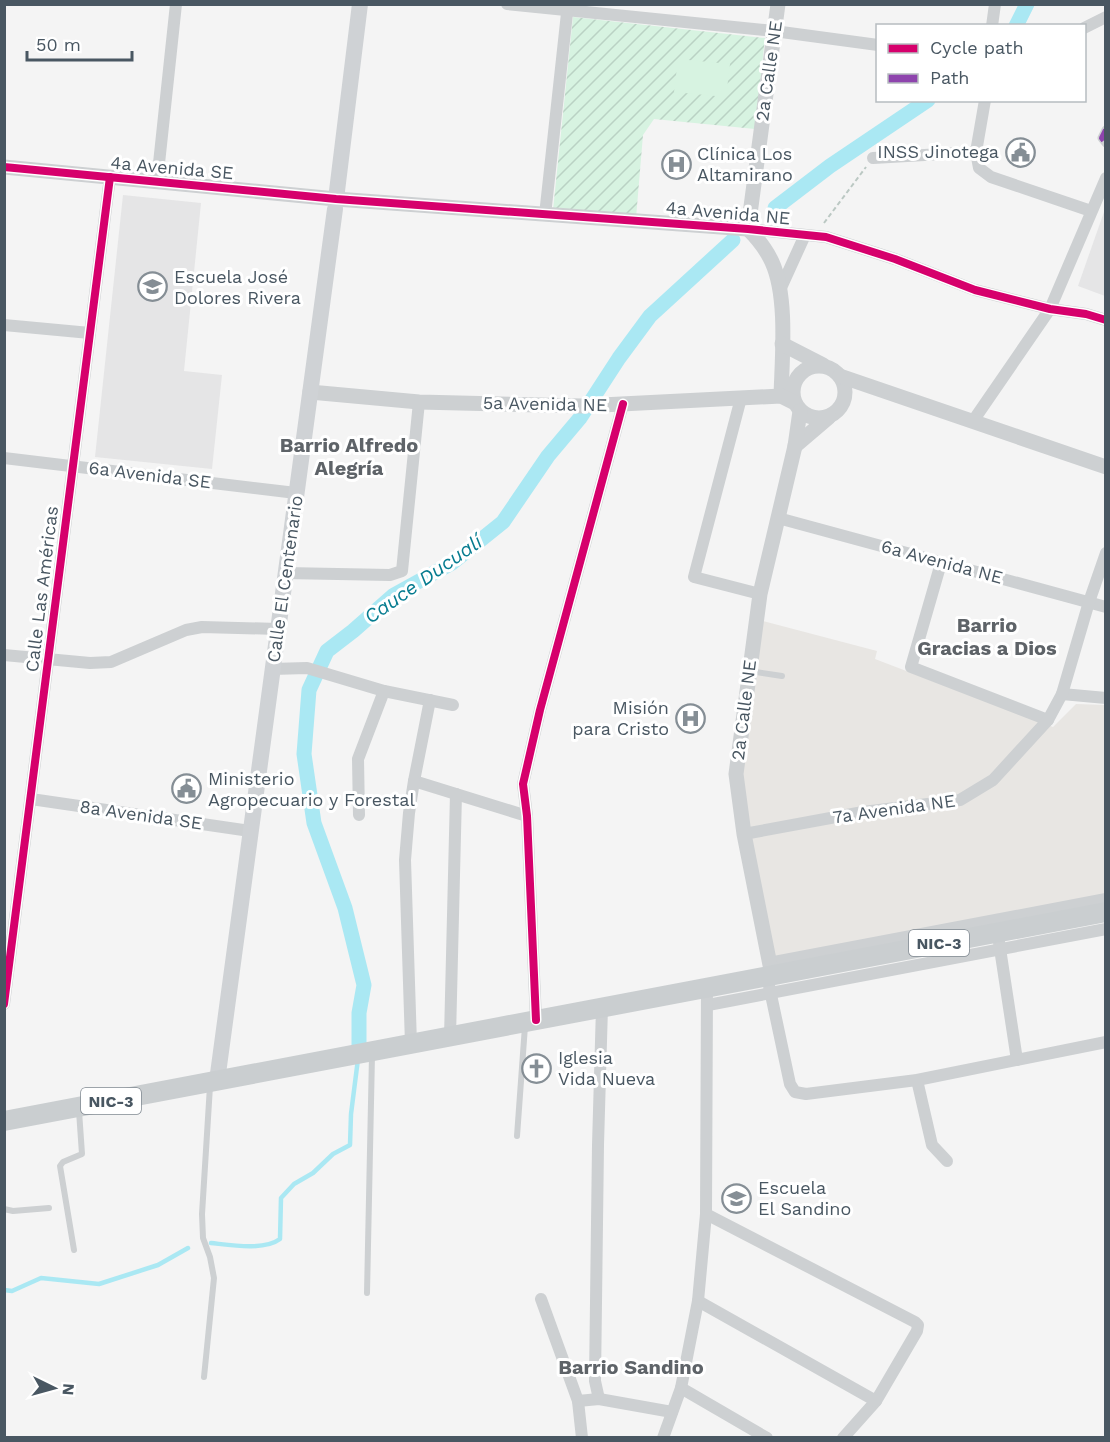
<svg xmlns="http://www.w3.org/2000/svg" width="1110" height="1442" font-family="'Work Sans',sans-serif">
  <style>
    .commercial { fill: #e8e6e3 }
    .education { fill: #e5e5e6 }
    .garden { fill: url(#garden-furrows) }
    .pitch { fill: #d7f3e1 }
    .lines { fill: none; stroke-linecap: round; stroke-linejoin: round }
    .stream { stroke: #aae8f3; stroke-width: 4.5 }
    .canal { stroke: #aae8f3; stroke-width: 15 }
    .path { stroke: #bbc8c3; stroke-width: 2; stroke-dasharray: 4.5 3; stroke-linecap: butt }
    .service { stroke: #cdd0d2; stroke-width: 6 }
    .pedestrian { stroke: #cdd0d2; stroke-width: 9 }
    .minor { stroke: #cdd0d2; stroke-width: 12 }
    .tertiary { stroke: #cdd0d2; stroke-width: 15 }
    .secondary { stroke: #cfd2d5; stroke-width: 16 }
    .primary { stroke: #caced0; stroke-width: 20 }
    .quiet { stroke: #8e44ad; stroke-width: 6; stroke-dasharray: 12 6; stroke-linecap: butt }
    .cycleway-casing { stroke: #fff; stroke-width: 11 }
    .cycleway { stroke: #d6006c; stroke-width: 8 }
    .labels { text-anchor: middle; stroke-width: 6; stroke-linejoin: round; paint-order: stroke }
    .shield { fill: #fff; stroke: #808991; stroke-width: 1.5 }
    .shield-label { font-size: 16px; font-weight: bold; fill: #495762 }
    .street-label { font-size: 18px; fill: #495762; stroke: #fff }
    .poi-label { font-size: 18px; fill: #495762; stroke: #fff; text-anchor: start }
    .neighbourhood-label { font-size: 20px; font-weight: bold; fill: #5e6368; stroke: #fff }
    .water-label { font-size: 20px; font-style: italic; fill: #067c90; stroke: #fff }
  </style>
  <defs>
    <pattern id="garden-furrows" width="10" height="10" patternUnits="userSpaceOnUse" patternTransform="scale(1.5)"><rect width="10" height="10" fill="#d7f3e1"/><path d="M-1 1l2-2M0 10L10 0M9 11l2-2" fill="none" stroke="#bad2c4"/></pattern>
  </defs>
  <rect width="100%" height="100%" fill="#f4f4f4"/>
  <path class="commercial" d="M759 620 877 651 875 659 1053 727 1076 704 1105 705V894L769 958 739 774Z"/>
  <g class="education">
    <path d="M123 195 201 203 184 371 222 375 212 469 95 457Z"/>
    <path d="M1105 209 1106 296H1105L1078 286Z"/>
  </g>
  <path class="garden" d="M573 17 765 38 755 129 654 119 643 135 636 218 553 210Z"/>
  <path class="pitch" d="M678 59 730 64 726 97 674 92Z"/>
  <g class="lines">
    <g class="stream">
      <path d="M211 1243C230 1245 264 1251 280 1239L281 1198 294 1184 313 1173 333 1154 350 1145 351 1114 358 1059"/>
      <path d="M4 1290 12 1291 41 1278 99 1284 158 1265 188 1248"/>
    </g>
    <g class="canal">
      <path d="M1016 26 1027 4"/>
      <path d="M775 208 830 166 928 100"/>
      <path d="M359 1054V1013L364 985 345 908 314 823 304 754 309 690 327 651 353 631 394 595 452 563 503 522 548 456 580 418 619 358 650 316 733 240"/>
    </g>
    <path class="path" d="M824 223 866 167"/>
    <g class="service">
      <path d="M749 671 782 676"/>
      <path d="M517 1136 525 1026"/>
      <path d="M4 1209 13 1211 49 1208"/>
      <path d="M74 1250 60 1166 63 1162 82 1154 79 1111"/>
      <path d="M367 1293 372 1055"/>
      <path d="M204 1377 214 1278 210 1257 203 1238 202 1214 210 1086"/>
    </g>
    <path class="pedestrian" d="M1106 130 1102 138 1106 143"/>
    <g class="minor">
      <path d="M507 4 774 31 878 45"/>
      <path d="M992 26 995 4"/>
      <path d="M1084 28 1106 17"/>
      <path d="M985 100 976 152 979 168 991 177 1091 211"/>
      <path d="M873 158 976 152"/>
      <path d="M157 182 176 4"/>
      <path d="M545 215 568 4"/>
      <path d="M748 229 826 237 895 259 975 290 1050 309 1086 314 1106 320"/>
      <path d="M780 290 805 235"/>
      <path d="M4 325 90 333"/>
      <path d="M741 398 694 577 760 594"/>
      <path d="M973 421 1050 309 1106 178"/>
      <path d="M4 458 296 493"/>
      <path d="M778 518 1106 607"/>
      <path d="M941 563 911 667 1048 720"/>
      <path d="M285 573 390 575 402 571 419 402"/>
      <path d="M4 655 90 663 111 662 186 630 202 627 278 629"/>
      <path d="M272 669 307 668 384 691 453 705"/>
      <path d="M1062 694 1106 698"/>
      <path d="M430 700 414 781 527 816"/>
      <path d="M31 799 250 831"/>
      <path d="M359 815 358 759 384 691"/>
      <path d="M744 834 863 812 960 800 993 780 1048 720 1062 694 1089 602 1106 553"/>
      <path d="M999 942 1017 1060"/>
      <path d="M769 963 1106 899"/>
      <path d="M767 976 790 1084 795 1092 806 1094 917 1080 1106 1042"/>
      <path d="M4 1004 110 177"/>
      <path d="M708 1005 1106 929"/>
      <path d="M536 1020 527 816 523 784 540 710 623 404"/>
      <path d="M450 1037 456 794"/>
      <path d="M411 1044 405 860 409 813 414 781"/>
      <path d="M917 1080 932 1145 947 1161"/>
      <path d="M706 1214 915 1322 918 1325 917 1331 876 1401 843 1438"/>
      <path d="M541 1299 578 1401 582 1438"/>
      <path d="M698 1301 876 1401"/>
      <path d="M681 1388 767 1438"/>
      <path d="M599 1399 595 1381 598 1145 602 1007"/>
      <path d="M578 1401 599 1399 672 1412"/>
      <path d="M663 1438 681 1388 698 1301 706 1214 707 988"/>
    </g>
    <g class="tertiary">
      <path d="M778 4 748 229C758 239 766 249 772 262 788 297 782 359 781 396"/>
      <path d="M4 167 336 199 748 229"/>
      <path d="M782 344 823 365"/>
      <circle cx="819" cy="392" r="26"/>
      <path d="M840 376 1106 467"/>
      <path d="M310 392 419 402 582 406 781 396 795 403"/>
      <path d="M795 446 829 417"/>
      <path d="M772 975 744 834 736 774 760 594 795 446 800 411"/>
    </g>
    <g class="secondary">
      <path d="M336 199 360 4"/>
      <path d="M217 1081 335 209"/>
    </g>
    <path class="primary" d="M4 1121 1106 912"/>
    <path class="quiet" d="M1106 130 1102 138 1106 143"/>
    <defs>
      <g id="cycleway">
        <path d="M4 167 336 199 748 229 826 237 895 259 975 290 1050 309 1086 314 1106 320"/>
        <path d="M4 1004 110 177"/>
        <path d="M536 1020 527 816 523 784 540 710 623 404"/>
      </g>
    </defs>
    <use href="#cycleway" class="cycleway-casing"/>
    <use href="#cycleway" class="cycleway"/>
  </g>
  <defs>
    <symbol id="civic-ring" viewBox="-11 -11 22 22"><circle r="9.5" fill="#fff" stroke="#858e95" stroke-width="1.5"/><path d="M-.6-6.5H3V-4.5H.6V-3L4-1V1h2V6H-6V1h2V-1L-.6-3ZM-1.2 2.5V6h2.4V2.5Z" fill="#858e95"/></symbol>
    <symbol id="hospital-ring" viewBox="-11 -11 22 22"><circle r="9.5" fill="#fff" stroke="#858e95" stroke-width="1.5"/><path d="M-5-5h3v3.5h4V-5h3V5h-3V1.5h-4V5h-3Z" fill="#858e95"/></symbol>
    <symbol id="university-ring" viewBox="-11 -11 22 22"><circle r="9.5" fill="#fff" stroke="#858e95" stroke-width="1.5"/><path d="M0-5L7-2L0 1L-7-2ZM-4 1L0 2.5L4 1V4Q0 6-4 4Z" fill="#858e95"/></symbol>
    <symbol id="church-ring" viewBox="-11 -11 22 22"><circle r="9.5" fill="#fff" stroke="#858e95" stroke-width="1.5"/><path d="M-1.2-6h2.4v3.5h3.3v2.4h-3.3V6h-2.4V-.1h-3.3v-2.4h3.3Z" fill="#858e95"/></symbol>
    <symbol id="school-ring" viewBox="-11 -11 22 22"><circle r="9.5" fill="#fff" stroke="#858e95" stroke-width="1.5"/><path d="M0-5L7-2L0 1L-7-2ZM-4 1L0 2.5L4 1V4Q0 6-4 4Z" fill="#858e95"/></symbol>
  </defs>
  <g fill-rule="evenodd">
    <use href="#civic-ring" x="1004" y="136" width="33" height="33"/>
    <use href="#hospital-ring" x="660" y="148" width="33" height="33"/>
    <use href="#university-ring" x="136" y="270" width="33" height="33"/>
    <use href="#hospital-ring" x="674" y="702" width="33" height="33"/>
    <use href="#civic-ring" x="170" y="772" width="33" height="33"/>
    <use href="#church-ring" x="520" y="1052" width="33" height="33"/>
    <use href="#school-ring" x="720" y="1182" width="33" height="33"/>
  </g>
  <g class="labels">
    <g class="shield">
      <rect x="909" y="930" width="60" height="26" rx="4.5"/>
      <rect x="81" y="1088" width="60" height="26" rx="4.5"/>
    </g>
    <g class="shield-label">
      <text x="939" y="949">NIC-3</text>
      <text x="111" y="1107">NIC-3</text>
    </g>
    <g class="street-label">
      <text transform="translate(769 71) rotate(-82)" y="6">2a Calle NE</text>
      <text transform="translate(172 168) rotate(5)" y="6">4a Avenida SE</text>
      <text transform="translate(728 213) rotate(5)" y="6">4a Avenida NE</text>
      <text transform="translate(545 404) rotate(1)" y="6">5a Avenida NE</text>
      <text transform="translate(150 475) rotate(7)" y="6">6a Avenida SE</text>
      <text transform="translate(942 562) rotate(15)" y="6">6a Avenida NE</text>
      <text transform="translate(285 579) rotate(-82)" y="6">Calle El Centenario</text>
      <text transform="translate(42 589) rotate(-83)" y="6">Calle Las Américas</text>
      <text transform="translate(744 710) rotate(-83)" y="6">2a Calle NE</text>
      <text transform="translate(894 809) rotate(-8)" y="6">7a Avenida NE</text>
      <text transform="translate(141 815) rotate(8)" y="6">8a Avenida SE</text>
    </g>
    <g class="poi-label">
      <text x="999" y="158" text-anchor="end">INSS Jinotega</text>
      <text x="697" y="160">Clínica Los<tspan x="697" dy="21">Altamirano</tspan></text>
      <text x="174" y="283">Escuela José<tspan x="174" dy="21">Dolores Rivera</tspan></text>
      <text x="669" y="714" text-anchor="end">Misión<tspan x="669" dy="21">para Cristo</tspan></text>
      <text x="208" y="785">Ministerio<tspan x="208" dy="21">Agropecuario y Forestal</tspan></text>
      <text x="558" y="1064">Iglesia<tspan x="558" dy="21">Vida Nueva</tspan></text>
      <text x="758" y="1194">Escuela<tspan x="758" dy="21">El Sandino</tspan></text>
    </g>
    <g class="neighbourhood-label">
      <text x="349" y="452">Barrio Alfredo<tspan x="349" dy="23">Alegría</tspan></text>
      <text x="987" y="632">Barrio<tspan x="987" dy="23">Gracias a Dios</tspan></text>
      <text x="631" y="1374">Barrio Sandino</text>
    </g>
    <g class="water-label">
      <text transform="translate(423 579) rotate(-35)" y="7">Cauce Ducualí</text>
    </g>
  </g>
  <rect width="1110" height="1442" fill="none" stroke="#495762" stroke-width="12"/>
  <rect x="876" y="24" width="210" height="78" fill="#ffffff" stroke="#b6bcc0" stroke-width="1.5"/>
  <rect x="888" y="44" width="30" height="9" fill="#d6006c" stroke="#b6bcc0" stroke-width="1.5"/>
  <text x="930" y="54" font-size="18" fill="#495762">Cycle path</text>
  <rect x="888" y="74" width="30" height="9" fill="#8e44ad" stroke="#b6bcc0" stroke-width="1.5"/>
  <text x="930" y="84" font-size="18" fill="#495762">Path</text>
  <g transform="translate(54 1388) rotate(95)" stroke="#ffffff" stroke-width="4.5" paint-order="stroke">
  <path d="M0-4.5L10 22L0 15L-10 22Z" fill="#495762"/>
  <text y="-9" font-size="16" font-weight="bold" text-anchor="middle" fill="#495762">N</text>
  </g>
  <path d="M27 51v9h105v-9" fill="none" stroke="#495762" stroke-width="3"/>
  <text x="36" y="51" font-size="18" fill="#495762" stroke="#ffffff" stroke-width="4.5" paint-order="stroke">50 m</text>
</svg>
